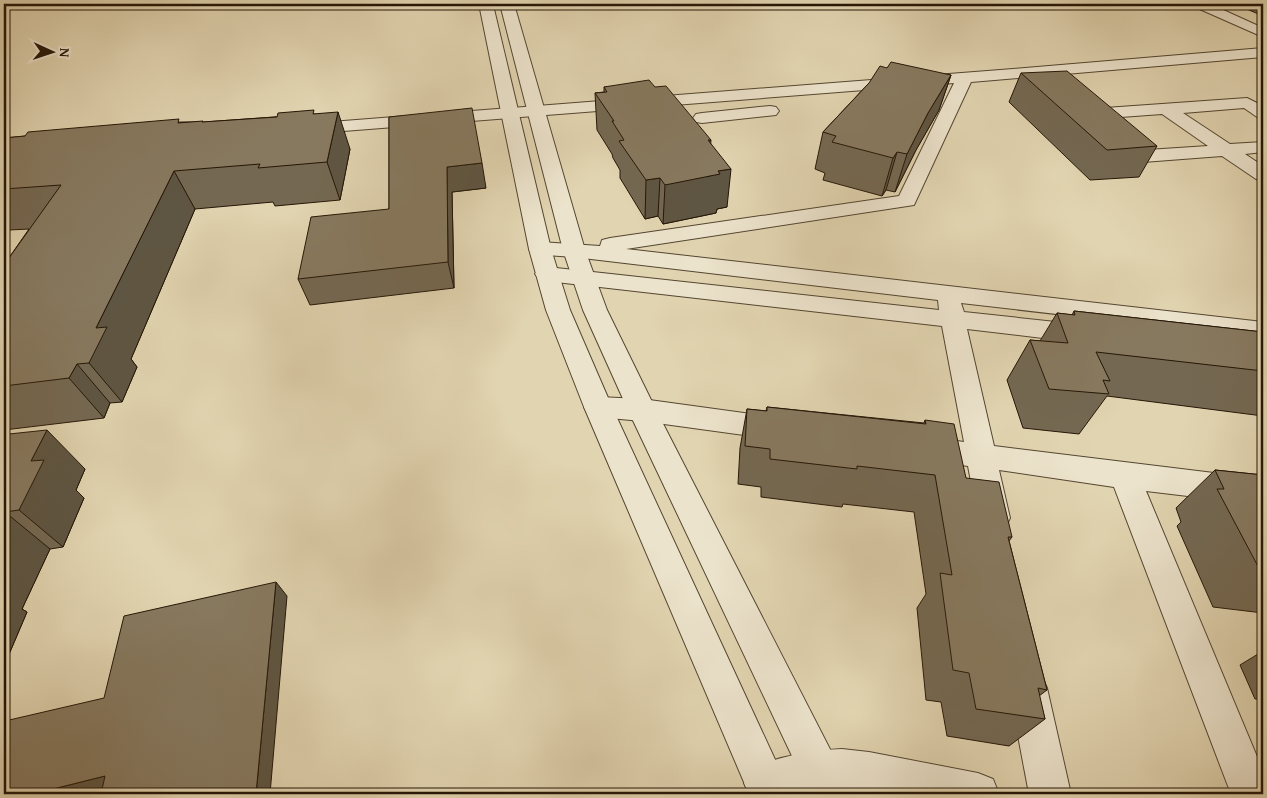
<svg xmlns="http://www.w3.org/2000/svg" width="1267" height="798" font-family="'Gentium Book Plus',serif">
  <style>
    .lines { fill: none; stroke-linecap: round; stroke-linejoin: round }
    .minor-casing { stroke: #544631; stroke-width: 2 }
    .tertiary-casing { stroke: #544631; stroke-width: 2 }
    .minor { fill: #ece3cc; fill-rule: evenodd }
    .tertiary { fill: #ece3cc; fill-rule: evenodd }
    .wall { fill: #746852; stroke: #251607 }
    .shaded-wall { fill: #5e5542; stroke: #251607 }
    .building { fill: #87795f; stroke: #251607 }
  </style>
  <rect width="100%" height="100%" fill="#e1d4b0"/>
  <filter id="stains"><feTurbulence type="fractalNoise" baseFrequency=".004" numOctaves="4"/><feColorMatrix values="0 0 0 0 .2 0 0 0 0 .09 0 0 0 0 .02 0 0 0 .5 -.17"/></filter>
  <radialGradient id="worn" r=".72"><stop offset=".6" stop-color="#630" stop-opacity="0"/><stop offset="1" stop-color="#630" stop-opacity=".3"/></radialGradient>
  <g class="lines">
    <defs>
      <g id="minor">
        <path d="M1193 4H1210L1263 28V37L1195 7Z"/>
        <path d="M1263 48V57L971 82 914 205 626 249 1263 322V338L961 303 964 312 1084 325 1093 328 1097 334 1093 340 1084 343 967 329 994 446 1263 479V505L1146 491 1263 771V794H1231L1114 487 999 470 1010 518 1005 528 994 532 983 528 978 518 968 466 923 460 913 456 908 448 913 440 923 436 964 442 942 326 547 281 539 279 535 274 539 269 547 267 939 310 938 300 574 257 532 254 529 249 532 244 540 242 600 246 602 240 610 238 899 196 954 83 305 134 299 133 296 129 299 125 305 124 1013 69Z"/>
        <path d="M1247 98 1263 106V118L1257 117 1244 108 1183 113 1230 144 1263 142V152L1245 154 1263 166V181L1256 179 1222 156 1143 162 1136 160 1082 114 1085 110 1091 109ZM1162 114 1208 146 1147 150 1107 118Z"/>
        <path d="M770 106 776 107 779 111 776 115 702 123 696 122 693 118 696 114 702 113Z"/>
        <path d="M598 397 642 399 781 418 791 421 795 429 791 437 781 440 642 421 598 417 588 414 584 407 588 400Z"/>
        <path d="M1028 669 1041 675 1047 688 1071 794H1029L1009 688 1015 675Z"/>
        <path d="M842 749 869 752 978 773 993 779 999 794H878L842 789 821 790 804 794H749L744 783 750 768C779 757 811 750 842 749Z"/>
      </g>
      <path id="tertiary" d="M479 4H514L585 250 607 310 656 410 853 794H810L628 410 583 310 563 250 501 8 494 9 551 249 570 310 612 407 791 794H749L584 407 546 310 529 249Z"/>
    </defs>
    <use href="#minor" class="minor-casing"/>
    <use href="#tertiary" class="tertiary-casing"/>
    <use href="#minor" class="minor"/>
    <use href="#tertiary" class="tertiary"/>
  </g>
  <g class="wall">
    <path d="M1235 4H1263V16Z"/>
    <path d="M887 68 951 75 939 110 916 150 895 192 886 190 882 196 823 180 825 173 815 169 823 132 869 83Z"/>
    <path d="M1021 73 1157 146 1139 177 1090 180 1009 102Z"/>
    <path d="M604 87H655L711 144 727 207 717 209 716 213 663 224 658 216 645 219 620 178V170L613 158 612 154 597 130 595 93 604 92Z"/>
    <path d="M316 114 350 149 340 200 275 206 273 202 195 209 131 359 137 367 122 402 110 403 104 418 4 430V265L29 229 9 230 6 227H4V138L181 122H204Z"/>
    <path d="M389 117 486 188 452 192 454 288 310 305 298 279 389 209Z"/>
    <path d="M1074 311 1263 332V416L1107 396 1079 434 1023 428 1007 380 1030 340 1040 341 1057 313 1072 315Z"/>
    <path d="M767 407 924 423 925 420 966 478 1012 537 1009 541 1047 690 1039 696 1045 719 1009 746 947 736 941 702 926 700 917 608 926 594 914 512 843 504 842 507 761 497V487L738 484 740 448 747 409 766 411Z"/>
    <path d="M4 443 85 469 76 490 84 498 63 547 50 549 22 609 27 612 4 666Z"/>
    <path d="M1215 470 1263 475V613L1213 607 1177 526 1181 522 1176 508Z"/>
    <path d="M1263 651V701L1262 699H1255L1240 665Z"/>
  </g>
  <g class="shaded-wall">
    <path d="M951 75 939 110 916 150 895 192 907 154 928 113Z"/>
    <path d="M338 112 350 149 340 200 327 162Z"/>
    <path d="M708 140H711L708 177 718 171 731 169 727 207 717 209 716 213 663 224 665 185Z"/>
    <path d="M897 152 886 190 882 196 893 158Z"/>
    <path d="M482 163 486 188 452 192 454 288 448 262 447 167Z"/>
    <path d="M174 171 195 209 131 359 137 367 122 402 89 363 96 328Z"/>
    <path d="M660 178 658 216 645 219 646 180Z"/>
    <path d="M77 364 110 403 104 418 69 378Z"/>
    <path d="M47 430 85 469 76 490 84 498 63 547 19 510 31 461Z"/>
    <path d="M5 512 50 549 22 609 27 612 4 666V515Z"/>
    <path d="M276 582 287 596 270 794H256Z"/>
    <path d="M105 776 125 785 90 794H33Z"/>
  </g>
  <g class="building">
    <path d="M891 62 951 75 928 113 907 154 897 152 893 158 832 142 836 136 823 132 869 83 880 66 887 68Z"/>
    <path d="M1067 71 1157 146 1107 150 1021 73Z"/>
    <path d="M649 80 655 87 666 86 711 140H708L731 169 718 171 720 174 665 185 660 178 646 180 619 141 624 140 612 121H614L595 93 607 92 604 87Z"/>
    <path d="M472 108 482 163 447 167 448 262 298 279 311 217 389 209V117Z"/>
    <path d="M314 110 313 114 338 112 327 162 258 168 260 164 174 171 96 328 107 327 89 363 77 364 69 378 4 386V265L61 185 4 189V138L25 136 28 132 179 119 178 123 203 121 202 122 277 117 278 113Z"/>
    <path d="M1074 311 1263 332V371L1096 352 1110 381 1103 380 1109 394 1049 389 1030 340 1068 343 1057 313 1075 315Z"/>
    <path d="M767 407 926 424 925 420 954 424 966 478 999 482 1012 537H1008L1047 690 1038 688 1045 719 976 709 969 673 953 670 940 573 952 575 935 475 857 466V469L770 459V449L745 446 747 409 767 411Z"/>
    <path d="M47 430 31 461 44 460 19 510 5 512 4 515V443L9 434Z"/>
    <path d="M1215 470 1263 475V573L1261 572 1217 489H1224Z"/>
    <path d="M276 582 256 794H101L105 776 33 794H4V725L5 721 104 698 124 616Z"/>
  </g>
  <rect width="1267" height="798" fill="none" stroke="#e1d4b0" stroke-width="20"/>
  <rect x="5" y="5" width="1257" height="788" fill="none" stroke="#251607" stroke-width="2.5"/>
  <rect x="10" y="10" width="1247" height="778" fill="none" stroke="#251607"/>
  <g transform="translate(52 52) rotate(93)" stroke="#ece3cc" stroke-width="4" paint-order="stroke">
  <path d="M0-4L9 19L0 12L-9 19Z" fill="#251607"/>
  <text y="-8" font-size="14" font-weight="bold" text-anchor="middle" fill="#251607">N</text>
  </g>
  <rect width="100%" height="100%" filter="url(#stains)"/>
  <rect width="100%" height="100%" fill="url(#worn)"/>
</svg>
